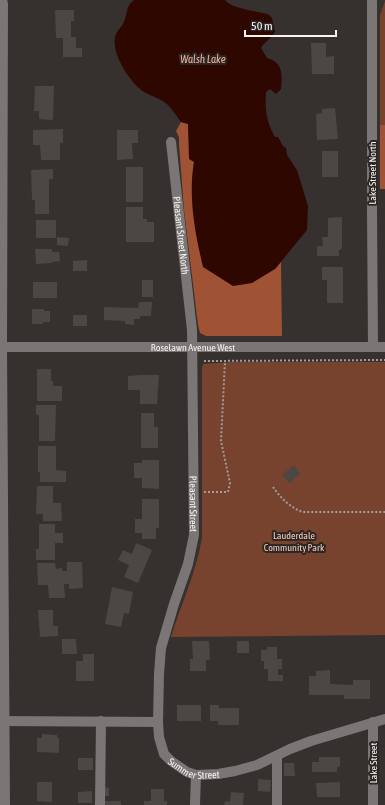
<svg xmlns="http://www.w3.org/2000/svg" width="385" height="805" font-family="'Asap Condensed',sans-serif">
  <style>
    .green { fill: #77422e }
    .forest { fill: #a05234 }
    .water { fill: #2d0700 }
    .building { fill: #4c4644 }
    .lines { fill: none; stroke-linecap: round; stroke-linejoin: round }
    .path { stroke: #a09c9a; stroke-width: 2; stroke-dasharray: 2 2; stroke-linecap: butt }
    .minor { stroke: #797675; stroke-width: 10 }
    .labels { text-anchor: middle; stroke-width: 4; stroke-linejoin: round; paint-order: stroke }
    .street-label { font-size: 10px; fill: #f7f4f2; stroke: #2c2725 }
    .park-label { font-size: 10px; fill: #faccbb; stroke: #2c2725 }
    .water-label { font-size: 11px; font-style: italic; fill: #f5b299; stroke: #2c2725 }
  </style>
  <rect width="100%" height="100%" fill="#36312f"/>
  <g class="green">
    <path d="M385 1V125H380V15Z"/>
    <path d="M231 362H385V635L171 637C181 604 196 573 202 538V368L203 364Z"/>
  </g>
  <g class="forest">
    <path d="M181 122 188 124 189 142 194 162 192 183 275 269 281 262 282 336H206L200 333 198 325 184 210 179 144V137L176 131Z"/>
    <rect x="380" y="125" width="5" height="64"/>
  </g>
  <path class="water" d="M134 0H225C232 9 257 11 268 14L272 18 275 32C271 39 265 41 261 48L267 58C284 63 282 75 281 89L276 94 270 89 266 92C265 110 266 121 275 137H278L283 146 286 148 287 155 297 170 308 206 307 230 275 269 252 283 233 286 203 267C195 233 188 197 194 162L189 159 188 124 181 122C177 117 173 110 168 105 162 99 151 96 144 92 130 83 109 51 116 34 118 30 121 27 123 24 128 15 125 6 134 0Z"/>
  <g class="building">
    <path d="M55 10H74V21H71V37H76V48H82V57H63V38H56Z"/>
    <path d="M311 43H326V57L334 56V74H312Z"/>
    <path d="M35 86H54L53 120 39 119V111H34Z"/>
    <path d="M335 108 338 139 317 140 316 114 322 113V109Z"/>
    <path d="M63 129V143H60V160H41L40 145H33V130Z"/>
    <path d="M117 130H138V143H132L133 159 117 160Z"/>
    <rect x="322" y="151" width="16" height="26"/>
    <rect x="126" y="167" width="17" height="35"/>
    <path d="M53 169V179H49V214H35V200H32L31 170Z"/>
    <path d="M126 207H143V219H147V222H154V242H126Z"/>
    <path d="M342 217V249L339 250V256H317V246H323L322 237H328V218Z"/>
    <rect x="36" y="220" width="20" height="18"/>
    <path d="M57 237 69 238 68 246 57 245Z"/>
    <path d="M35 249H52V252H59L60 261 52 262V263L36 264Z"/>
    <path d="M87 260V271H73V261Z"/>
    <path d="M322 267H343V303H327V280H322Z"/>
    <rect x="142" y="280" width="11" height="17"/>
    <rect x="33" y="282" width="24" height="16"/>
    <path d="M139 302H152L151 316H140V319H134V325L125 324V321L104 320V307L138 308Z"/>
    <path d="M32 309H44V311H50V322H43V324H32Z"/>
    <rect x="73" y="315" width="14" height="11"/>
    <path d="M37 369H51V381H53V386H62V401H37Z"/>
    <path d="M140 375H159L157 404H140V390H128V376Z"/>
    <path d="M36 405H56L55 441H39V415H36Z"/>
    <path d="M141 413H154V427H158V448H141Z"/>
    <path d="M38 446H56V470L66 471V482H40V472H38Z"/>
    <path d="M142 460H159V489L142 488V478H134V463H142Z"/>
    <path d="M294 465 300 474 289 483 282 475Z"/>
    <path d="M37 486H53V503H61L62 521H43V514H36Z"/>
    <path d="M142 499H159V528H156V539H142V533H135V519H142Z"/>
    <path d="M39 524H55V533H63V543H55V560H36V549H39Z"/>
    <path d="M136 543 152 550 138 583 124 577 129 565 118 560 123 550 132 554Z"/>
    <path d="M67 562H82L83 588 69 589V584H64L65 598H49L48 585H38L37 563H55L56 569 62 568V571H67Z"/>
    <path d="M112 587 133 592 129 614 124 613 121 627 105 624Z"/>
    <path d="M38 610H53V626H58V636L40 637Z"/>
    <path d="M62 639H76L77 654H62Z"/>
    <path d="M192 641H209L210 660H206V671H190V659H193Z"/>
    <rect x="237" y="641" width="12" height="12"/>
    <path d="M267 647H277V659H282V669H278V675H283V681H268V669H264V661H261V650H267Z"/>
    <path d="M83 654H94V681H76V661H83Z"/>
    <path d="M330 670V684L353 685V680H370V699H344V695H309V676H316V671Z"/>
    <rect x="177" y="705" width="24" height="16"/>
    <path d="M210 705H219V708H239V725H218V721H210Z"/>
    <path d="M42 734 57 735V738H59V753L37 752V738H42Z"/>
    <path d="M319 757H340V767H337V772H312V762H319Z"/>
    <rect x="78" y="758" width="15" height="12"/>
    <path d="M284 763H294L295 776H284Z"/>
    <path d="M258 779 271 780 270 792 258 791Z"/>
    <path d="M37 782H52V802L37 801Z"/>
    <path d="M340 782V797H317L316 783Z"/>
    <path d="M104 787 109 788V796H104Z"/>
    <path d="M151 789H164V801H167V805H144V801H151Z"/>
    <path d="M92 791V803H78V792Z"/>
    <path d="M231 792 244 793 243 805H224L225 801 230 802Z"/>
    <rect x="104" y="801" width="17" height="4"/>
  </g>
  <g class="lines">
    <g class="path">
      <path d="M204 361 385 360"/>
      <path d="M273 487C280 497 290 508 303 512H385"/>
      <path d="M204 492H228L230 483 221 441 225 361"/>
    </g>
    <g class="minor">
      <path d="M2 0 3 4 2 347 5 805"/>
      <path d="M372 0V209L373 347"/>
      <path id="s1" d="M171 142 192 330 194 535 188 564 174 604 161 648 159 674 158 722 159 737 164 754 171 761 187 772 196 775 218 774 235 771 257 765 290 749 311 741 385 719"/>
      <path id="s2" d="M0 347H385"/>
      <path d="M0 721 158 722"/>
      <path d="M277 756V805"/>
      <path d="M100 805 101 721"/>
      <path d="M195 805 196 775"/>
      <path d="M373 805V722"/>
    </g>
  </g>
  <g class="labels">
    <g class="street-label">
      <text transform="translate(372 173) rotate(-90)" y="4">Lake Street North</text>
      <text dy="4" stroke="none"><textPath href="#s1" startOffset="94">Pleasant Street North</textPath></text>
      <text dy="4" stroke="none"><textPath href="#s2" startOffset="193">Roselawn Avenue West</textPath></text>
      <text dy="4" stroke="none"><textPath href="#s1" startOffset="363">Pleasant Street</textPath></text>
      <text transform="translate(373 763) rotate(-90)" y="4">Lake Street</text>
      <text dy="4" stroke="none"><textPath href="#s1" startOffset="654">Summer Street</textPath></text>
    </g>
    <g class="park-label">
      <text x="294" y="539">Lauderdale<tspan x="294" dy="12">Community Park</tspan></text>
    </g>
    <g class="water-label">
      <text x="203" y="63">Walsh Lake</text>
    </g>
  </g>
  <path d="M245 30v6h91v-6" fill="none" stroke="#f7f4f2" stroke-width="2"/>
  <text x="251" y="30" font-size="12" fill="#f7f4f2" stroke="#2c2725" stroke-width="3" paint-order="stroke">50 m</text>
</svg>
